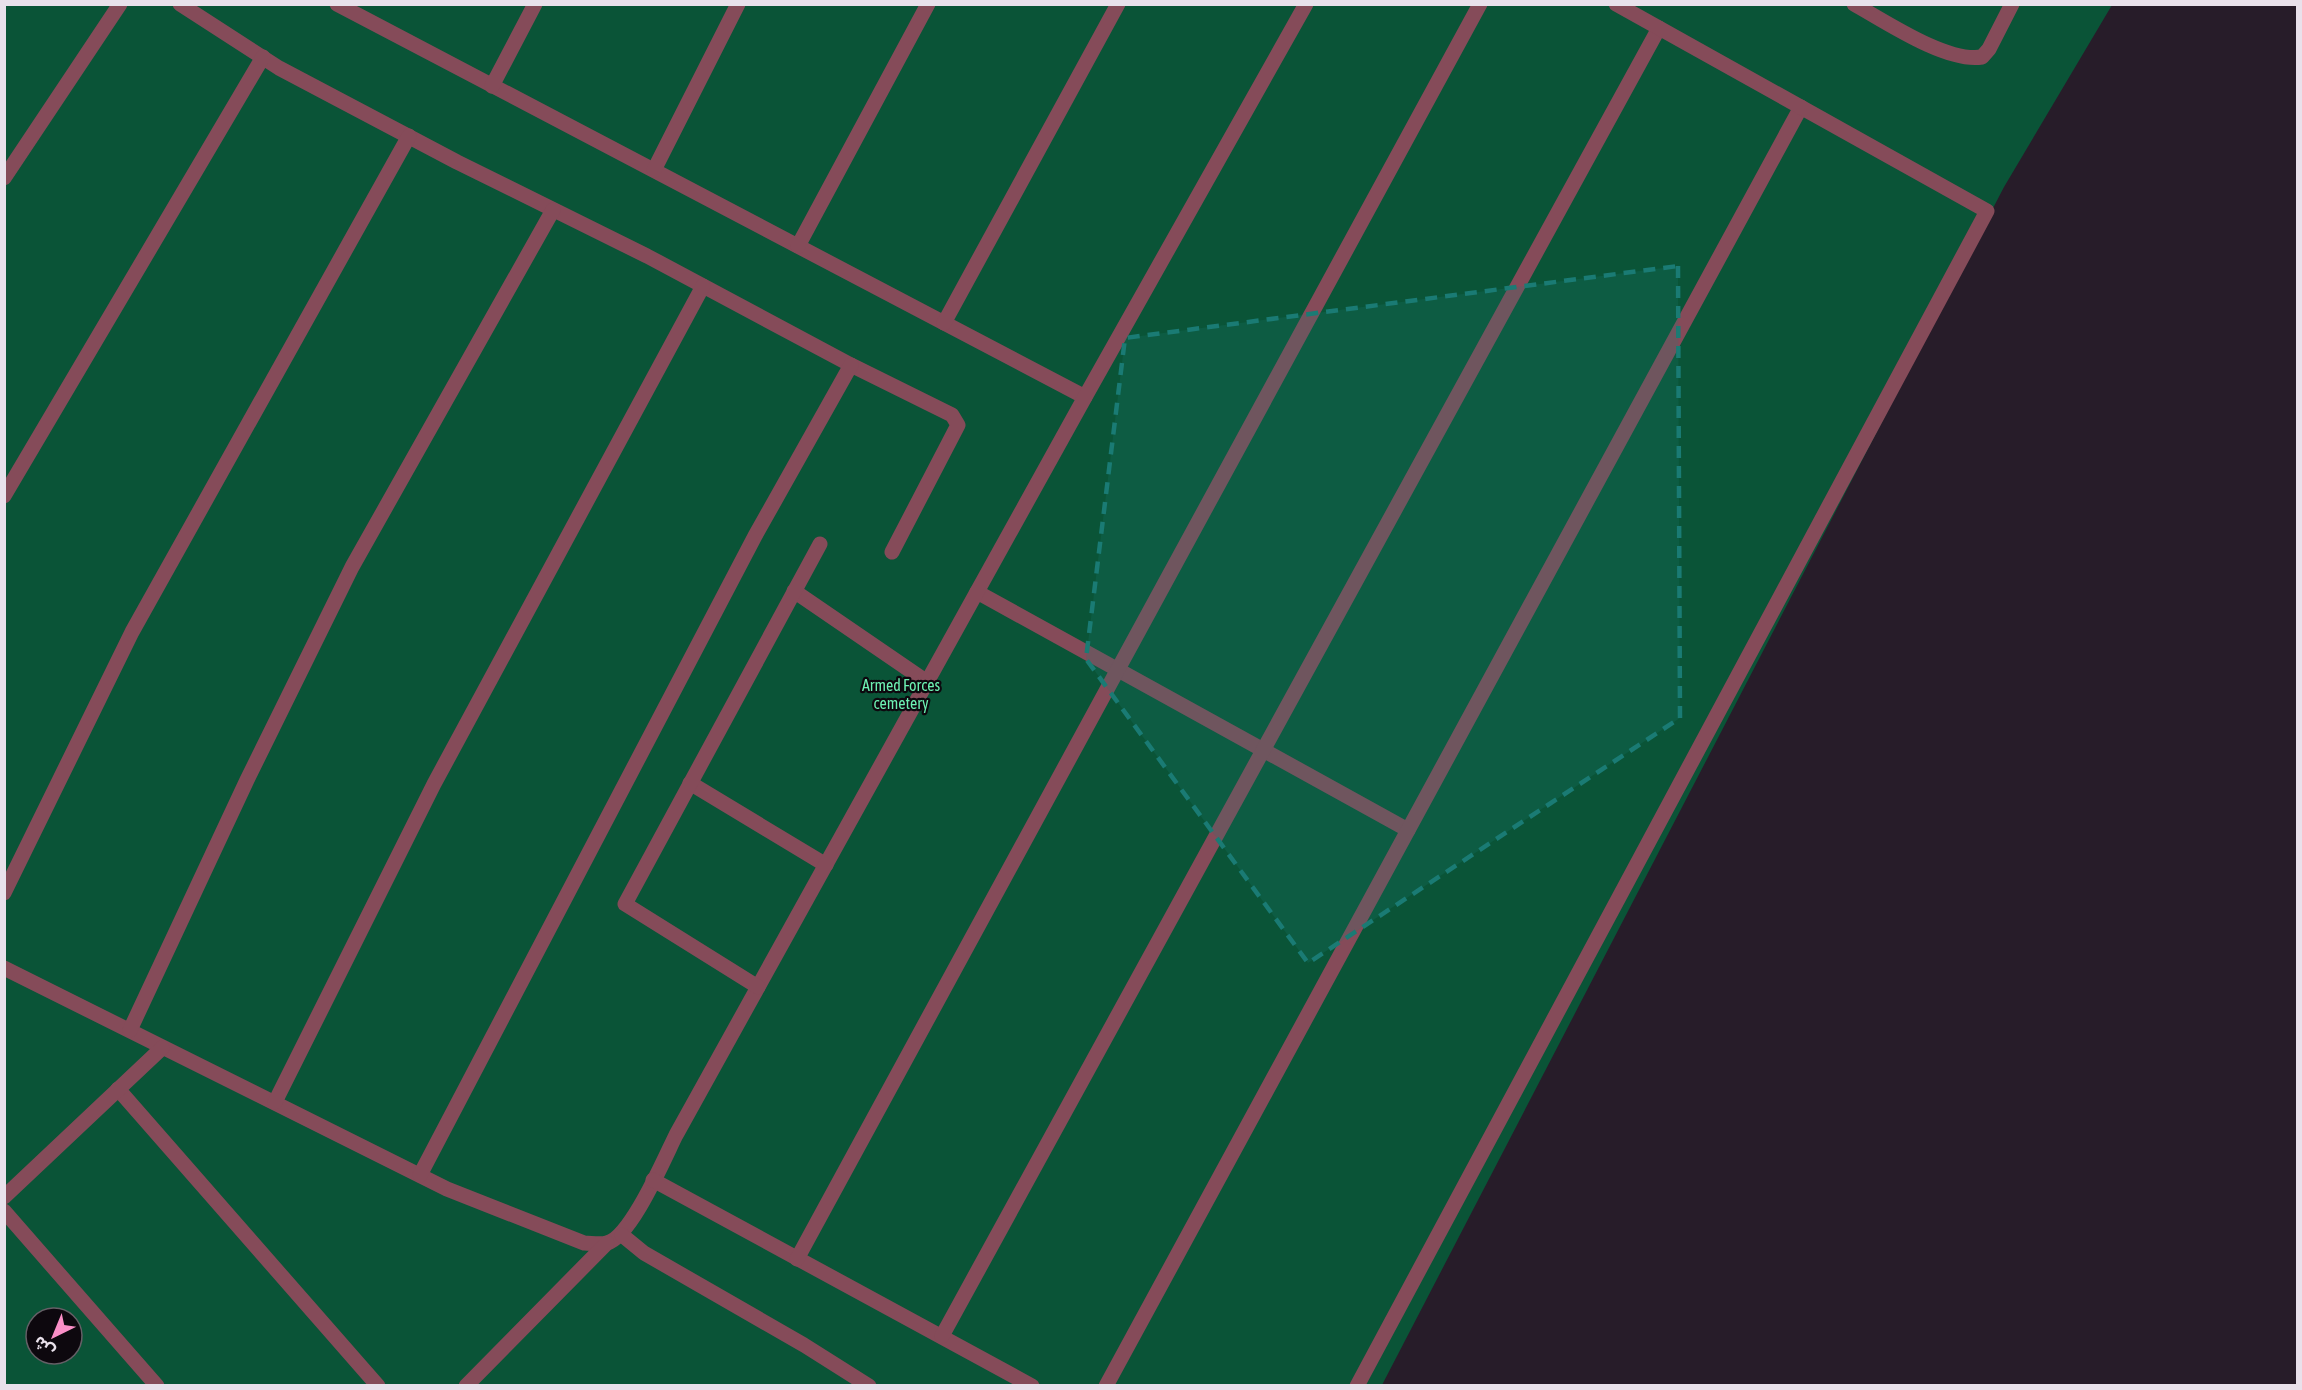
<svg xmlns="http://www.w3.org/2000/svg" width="2302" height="1390" font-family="'Asap Condensed','Noto Sans Arabic',sans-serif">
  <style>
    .green { fill: #0a5437; fill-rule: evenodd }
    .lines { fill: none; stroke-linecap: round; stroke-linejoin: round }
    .lane { stroke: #854b59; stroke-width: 15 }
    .marked { fill: #1a7b74; fill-opacity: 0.2; stroke: #1a7b74; stroke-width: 4.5; stroke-dasharray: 12 8; stroke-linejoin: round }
    .labels { text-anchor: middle; stroke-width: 4.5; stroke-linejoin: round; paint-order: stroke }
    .park-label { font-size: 16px; fill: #6df2b3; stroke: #0d080e }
  </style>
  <rect width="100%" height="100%" fill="#271c29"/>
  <path class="green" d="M5 5H2112L2004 187 1382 1385 5 1386ZM36 1318H72V1354H36Z"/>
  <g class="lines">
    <g class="lane">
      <path d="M180 4 279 68 457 162 647 256 851 365 952 415 958 425 892 552"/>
      <path d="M337 4 1085 397"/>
      <path d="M1854 4C1886 22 1947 63 1982 57L1989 49 2012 4"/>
      <path d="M492 86 535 4"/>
      <path d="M654 170 738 4"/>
      <path d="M4 178 120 4"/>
      <path d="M798 246 928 4"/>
      <path d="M944 323 1118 4"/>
      <path d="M4 496 263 57"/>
      <path d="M794 591 927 682"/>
      <path d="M977 592 1408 830"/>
      <path d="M690 783 826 865"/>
      <path d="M4 893 132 632 409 136"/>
      <path d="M4 968 447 1189 584 1243C591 1243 600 1245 607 1243 631 1237 664 1159 676 1135L1085 397 1306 4"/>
      <path d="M758 987 625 904 820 544"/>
      <path d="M130 1030 247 780 352 567 553 210"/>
      <path d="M118 1089 378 1386"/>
      <path d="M275 1102 434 784 703 286"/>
      <path d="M420 1175 755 536 851 365"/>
      <path d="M653 1180 1032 1386"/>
      <path d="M4 1197 162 1048"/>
      <path d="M4 1211 157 1386"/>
      <path d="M622 1235 644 1253 804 1345 869 1386"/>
      <path d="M797 1259 1480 4"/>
      <path d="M942 1336 1659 28"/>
      <path d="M466 1386 607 1243"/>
      <path d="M1106 1386 1801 107"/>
      <path d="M1357 1386 1987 211 1616 4"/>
    </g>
  </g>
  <path class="marked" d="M1678 266 1680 718 1308 963 1086 659 1125 338Z"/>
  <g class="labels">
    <g class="park-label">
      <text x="901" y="691">Armed Forces<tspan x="901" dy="18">cemetery</tspan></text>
    </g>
  </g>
  <rect width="2302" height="1390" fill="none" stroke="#e9e1eb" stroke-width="12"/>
  <g transform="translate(54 1336) rotate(223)"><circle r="28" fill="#0d080e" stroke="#655f66" stroke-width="1.5"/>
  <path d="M0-4.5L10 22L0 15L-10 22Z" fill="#fa8fc7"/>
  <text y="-9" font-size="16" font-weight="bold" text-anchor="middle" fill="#e9e1eb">ش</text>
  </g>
</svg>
